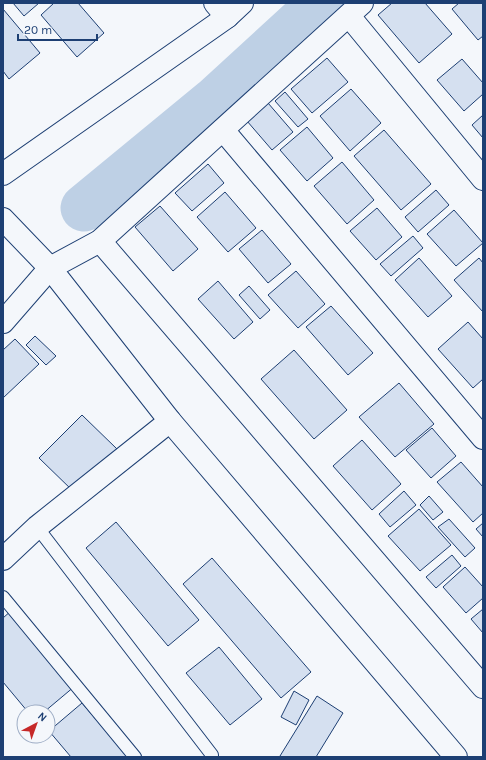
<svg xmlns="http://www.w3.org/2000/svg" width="486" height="760" font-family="Karla,sans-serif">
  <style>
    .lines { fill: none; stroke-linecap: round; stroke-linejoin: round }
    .river { stroke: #bed0e5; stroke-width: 47 }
    .building { fill: #d5e0f0; stroke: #1d3f73 }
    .lane-casing { stroke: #1d3f73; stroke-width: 14 }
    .street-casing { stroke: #1d3f73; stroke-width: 24 }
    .primary-casing { stroke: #1d3f73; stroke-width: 24 }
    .lane { stroke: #f4f7fb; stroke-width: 12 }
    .street { stroke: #f4f7fb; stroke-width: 22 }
    .primary { stroke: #f4f7fb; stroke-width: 22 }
  </style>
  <rect width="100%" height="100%" fill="#f4f7fb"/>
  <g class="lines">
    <path class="river" d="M84 208 214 101 321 3"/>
  </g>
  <g class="building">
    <path d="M13 3H39L24 16Z"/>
    <path d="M54 3H78L104 33 77 57 41 15Z"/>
    <path d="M392 3H425L452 34 419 63 378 15Z"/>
    <path d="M459 3H483V36L478 40 452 9Z"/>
    <path d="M3 9 40 53 9 79 3 71Z"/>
    <path d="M327 58 348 82 312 113 291 89Z"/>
    <path d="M462 59 483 83V94L464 111 437 80Z"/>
    <path d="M351 89 381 123 350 151 320 116Z"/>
    <path d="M285 92 308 119 298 127 275 101Z"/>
    <path d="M268 103 293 132 272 150 247 121Z"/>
    <path d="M483 115V138L472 125Z"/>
    <path d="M307 127 333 158 307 181 280 150Z"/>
    <path d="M384 130 431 184 401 210 354 156Z"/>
    <path d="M342 162 374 200 347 224 314 186Z"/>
    <path d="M208 164 224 183 192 211 175 193Z"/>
    <path d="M436 190 449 205 418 232 405 217Z"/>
    <path d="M225 192 256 228 228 252 197 217Z"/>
    <path d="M160 206 198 249 173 271 135 227Z"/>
    <path d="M377 208 402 237 376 260 350 231Z"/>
    <path d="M454 210 483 243 456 266 427 234Z"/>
    <path d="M262 230 291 264 268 283 239 249Z"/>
    <path d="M413 236 423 248 391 276 380 264Z"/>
    <path d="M419 258 452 296 428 317 395 280Z"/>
    <path d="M479 258 483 263V312L454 280Z"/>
    <path d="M296 271 325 304 298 328 268 295Z"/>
    <path d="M218 281 253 322 234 339 198 299Z"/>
    <path d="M249 286 270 310 260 319 239 295Z"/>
    <path d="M331 306 373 353 348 375 306 327Z"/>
    <path d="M468 322 483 339V379L473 388 438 349Z"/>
    <path d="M35 336 56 356 46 365 26 345Z"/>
    <path d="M15 339 39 364 3 398V350Z"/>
    <path d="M294 350 347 410 314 439 261 379Z"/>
    <path d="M399 383 434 424 395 457 359 417Z"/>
    <path d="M82 415 117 449 74 492 39 458Z"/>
    <path d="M432 428 456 456 431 478 406 450Z"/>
    <path d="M362 440 401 484 372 510 333 466Z"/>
    <path d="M461 462 483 487V513L473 522 437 482Z"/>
    <path d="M404 491 416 505 390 527 379 514Z"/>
    <path d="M429 496 443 512 433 520 420 505Z"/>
    <path d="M419 509 451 545 420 571 388 536Z"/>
    <path d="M449 519 475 548 465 557 438 527Z"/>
    <path d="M116 522 199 620 168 646 86 548Z"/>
    <path d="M483 523V537L476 529Z"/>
    <path d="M452 555 461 566 436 588 426 577Z"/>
    <path d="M212 558 311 672 281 698 183 584Z"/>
    <path d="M465 567 483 587V598L466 613 443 587Z"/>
    <path d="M483 609V633L471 619Z"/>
    <path d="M12 610 75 686 44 712H28L3 682V618Z"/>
    <path d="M219 647 262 699 230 725 186 673Z"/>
    <path d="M294 691 309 700 296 725 281 717Z"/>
    <path d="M317 696 343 713 316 757H283L280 756Z"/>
    <path d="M82 703 128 757H71L49 731Z"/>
  </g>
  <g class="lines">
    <defs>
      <g id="lane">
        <path d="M37 527 212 755"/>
        <path d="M3 597 135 757"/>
      </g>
      <g id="street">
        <path d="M215 3 227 17"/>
        <path d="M349 16 483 179"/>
        <path d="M223 130 483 438"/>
        <path d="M3 174 227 17 242 3"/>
        <path d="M100 241 483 687"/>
        <path d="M3 322 50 268 100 241 362 3"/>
        <path d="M3 559 37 527 170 421"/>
      </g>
      <path id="primary" d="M3 219 50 268 170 421 456 757"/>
    </defs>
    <use href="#lane" class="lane-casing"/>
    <use href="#street" class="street-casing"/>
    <use href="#primary" class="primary-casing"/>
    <use href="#lane" class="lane"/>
    <use href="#street" class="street"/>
    <use href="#primary" class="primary"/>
  </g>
  <rect width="486" height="760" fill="none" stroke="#1d3f73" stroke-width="8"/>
  <g transform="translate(36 724) rotate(41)"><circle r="19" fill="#f4f7fb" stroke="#9eadc5"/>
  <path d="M0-3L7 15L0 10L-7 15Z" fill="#c62828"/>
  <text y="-6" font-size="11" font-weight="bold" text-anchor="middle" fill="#1d3f73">N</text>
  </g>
  <path d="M18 34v6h79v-6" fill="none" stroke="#1d3f73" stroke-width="2"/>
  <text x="24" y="34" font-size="12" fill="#1d3f73" stroke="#f4f7fb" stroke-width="3" paint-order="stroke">20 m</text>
</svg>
